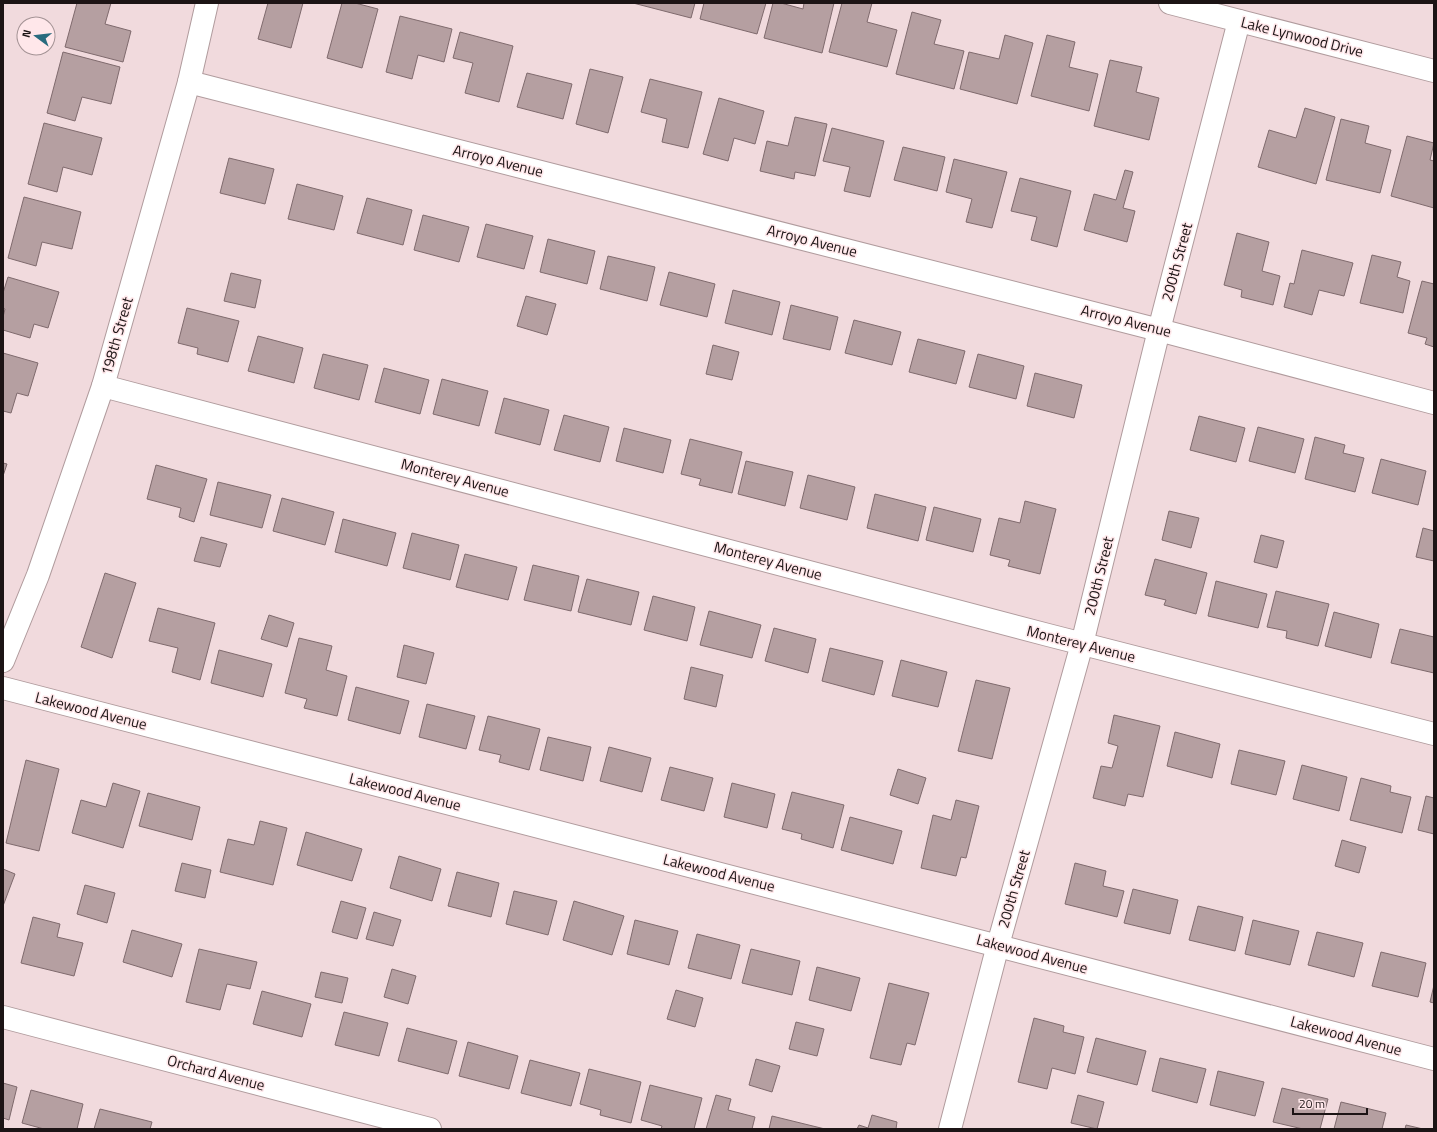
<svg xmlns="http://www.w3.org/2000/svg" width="1437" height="1132" font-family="'Titillium Web',sans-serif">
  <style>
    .building { fill: #b59fa1; stroke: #7f6a6d }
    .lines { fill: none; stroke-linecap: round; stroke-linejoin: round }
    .minor-casing { stroke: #b09b9d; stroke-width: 24 }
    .minor { stroke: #fff; stroke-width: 22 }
    .labels { text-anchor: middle; stroke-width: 3; stroke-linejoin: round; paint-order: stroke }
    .street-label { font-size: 15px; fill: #1c1415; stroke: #ffe7ea }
  </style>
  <rect width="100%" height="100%" fill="#f1dadd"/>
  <g class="building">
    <path d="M77 3H111L105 24 131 31 123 62 65 47Z"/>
    <path d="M268 3H303L291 48 258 39Z"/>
    <path d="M342 3H355L378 9 362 68 327 58Z"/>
    <path d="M633 3H695L691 18Z"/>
    <path d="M704 3H766L757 34 700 19Z"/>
    <path d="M773 3H781L803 9 804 3H834L822 53 764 38Z"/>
    <path d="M842 3H872L867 22 897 30 887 67 829 52Z"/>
    <path d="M912 12 941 20 934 44 964 51 954 89 896 74Z"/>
    <path d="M400 16 452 29 444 62 418 55 412 79 386 72Z"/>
    <path d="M460 32 513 46 499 102 465 93 473 63 453 58Z"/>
    <path d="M1005 35 1033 43 1017 104 960 89 969 52 999 59Z"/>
    <path d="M1047 35 1075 42 1069 67 1098 74 1089 111 1031 96Z"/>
    <path d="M63 52 120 67 111 104 82 97 75 121 47 113Z"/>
    <path d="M1110 60 1142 67 1136 92 1159 98 1149 140 1094 126Z"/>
    <path d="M590 69 623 77 608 133 576 124Z"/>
    <path d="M527 73 572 84 563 119 517 107Z"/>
    <path d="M650 79 702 92 688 148 662 142 667 119 641 112Z"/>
    <path d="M719 98 764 111 755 144 734 138 728 161 703 154Z"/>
    <path d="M1305 108 1335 117 1316 184 1258 167 1269 130 1296 138Z"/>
    <path d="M795 117 827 124 815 176 795 172 794 179 760 171 767 141 788 146Z"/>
    <path d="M1341 119 1369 126 1365 143 1391 150 1380 193 1326 180Z"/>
    <path d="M44 123 102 138 92 175 63 167 57 192 28 184Z"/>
    <path d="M832 128 884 141 870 197 844 191 850 167 823 161Z"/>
    <path d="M1407 136 1434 143 1430 160 1434 161V208L1391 196Z"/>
    <path d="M903 147 945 157 937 191 894 180Z"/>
    <path d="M229 158 274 169 265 204 220 193Z"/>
    <path d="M954 159 1007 172 992 228 966 222 972 199 946 192Z"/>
    <path d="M1125 170 1133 172 1123 208 1135 211 1127 242 1084 230 1094 194 1116 200Z"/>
    <path d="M1020 178 1071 191 1057 247 1031 240 1037 217 1011 211Z"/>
    <path d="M297 184 343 196 334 230 288 219Z"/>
    <path d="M24 197 81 212 72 249 42 242 36 266 8 258Z"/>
    <path d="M367 198 412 210 403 245 357 233Z"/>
    <path d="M423 215 469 227 459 262 414 250Z"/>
    <path d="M486 224 533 236 524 269 477 257Z"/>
    <path d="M1237 233 1269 242 1262 271 1280 276 1273 305 1241 297 1242 290 1224 285Z"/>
    <path d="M548 239 595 251 587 284 540 272Z"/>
    <path d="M1302 250 1353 263 1344 296 1319 290 1312 315 1284 307 1290 283 1294 284Z"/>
    <path d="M1372 255 1401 262 1397 277 1410 281 1403 313 1360 303Z"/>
    <path d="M608 256 655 267 647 301 600 289Z"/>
    <path d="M669 272 715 284 707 317 660 305Z"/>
    <path d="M231 273 261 280 255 308 224 301Z"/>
    <path d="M8 277 59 292 48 328 34 324 30 338 3 330V317L5 309 3 308V293Z"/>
    <path d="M1422 281 1434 284V347L1425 344 1427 338 1408 333Z"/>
    <path d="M733 290 780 302 772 335 725 323Z"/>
    <path d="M526 296 556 304 547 335 517 326Z"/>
    <path d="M791 305 838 317 830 350 783 339Z"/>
    <path d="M187 308 239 321 228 362 197 354 198 348 178 343Z"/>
    <path d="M854 320 901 332 892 365 845 353Z"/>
    <path d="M258 336 303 348 294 383 248 371Z"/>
    <path d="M918 339 965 351 956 384 909 372Z"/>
    <path d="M713 345 739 352 732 380 706 374Z"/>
    <path d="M3 353 38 363 28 396 17 393 11 413 3 411Z"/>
    <path d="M323 354 368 365 359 400 314 388Z"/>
    <path d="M978 354 1024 366 1016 399 969 387Z"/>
    <path d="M384 368 429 380 420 414 375 402Z"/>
    <path d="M1035 373 1082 385 1074 418 1027 406Z"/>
    <path d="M442 379 488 391 479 426 433 414Z"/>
    <path d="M504 398 549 410 540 445 495 433Z"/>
    <path d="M564 415 609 427 600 462 554 450Z"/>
    <path d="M1199 416 1245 428 1236 462 1190 450Z"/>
    <path d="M1258 427 1304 439 1295 473 1249 461Z"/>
    <path d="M624 428 671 440 663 473 616 461Z"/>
    <path d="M1315 437 1345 445 1343 453 1364 458 1355 492 1305 479Z"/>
    <path d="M690 439 742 452 732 493 699 485 701 479 681 474Z"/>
    <path d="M1381 459 1426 471 1418 505 1372 493Z"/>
    <path d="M746 461 793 472 785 506 738 494Z"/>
    <path d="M3 463 7 464 3 476Z"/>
    <path d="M156 465 207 479 194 522 179 517 181 508 147 499Z"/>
    <path d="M808 475 855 487 847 520 800 508Z"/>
    <path d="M218 482 271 495 262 528 210 515Z"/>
    <path d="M875 494 926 507 918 541 867 528Z"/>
    <path d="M282 498 334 512 325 545 273 531Z"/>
    <path d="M1025 501 1056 509 1040 574 1008 566 1010 560 990 555 999 518 1020 523Z"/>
    <path d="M934 507 981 519 973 552 926 540Z"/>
    <path d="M1169 511 1199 518 1191 548 1162 540Z"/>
    <path d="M343 519 396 533 387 566 335 552Z"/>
    <path d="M1423 528 1434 531V561L1416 557Z"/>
    <path d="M412 533 459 545 450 580 403 568Z"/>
    <path d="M1261 535 1284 541 1277 568 1254 562Z"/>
    <path d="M201 537 227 544 220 567 194 561Z"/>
    <path d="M465 554 517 567 508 600 456 587Z"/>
    <path d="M1155 559 1207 573 1196 614 1164 605 1166 600 1145 595Z"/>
    <path d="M533 565 579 576 571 611 524 600Z"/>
    <path d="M105 573 136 583 112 658 81 647Z"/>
    <path d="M587 579 639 592 631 625 578 612Z"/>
    <path d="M1216 581 1267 594 1258 628 1208 616Z"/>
    <path d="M1276 591 1329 604 1318 646 1286 638 1287 631 1267 627Z"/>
    <path d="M653 596 695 607 687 641 644 630Z"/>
    <path d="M158 608 215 623 200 680 172 672 178 648 149 641Z"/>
    <path d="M709 611 761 625 752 658 700 645Z"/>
    <path d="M1334 612 1379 624 1371 658 1325 646Z"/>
    <path d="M269 615 294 623 287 647 261 639Z"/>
    <path d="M774 628 816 639 808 673 765 661Z"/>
    <path d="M1400 629 1434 637V673L1391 663Z"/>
    <path d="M299 638 332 646 326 670 347 676 337 716 304 708 307 699 285 693Z"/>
    <path d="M404 645 434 653 426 684 397 677Z"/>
    <path d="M830 648 883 661 874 695 822 681Z"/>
    <path d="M219 650 272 664 263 697 211 683Z"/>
    <path d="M901 660 947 672 938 707 892 696Z"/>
    <path d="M691 667 723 675 716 707 684 699Z"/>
    <path d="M976 680 1010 688 992 759 958 751Z"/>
    <path d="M356 687 409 701 400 734 348 720Z"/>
    <path d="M427 704 475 716 466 749 419 737Z"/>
    <path d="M1114 715 1160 726 1143 797 1128 794 1125 806 1093 798 1101 766 1112 768 1118 746 1108 743Z"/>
    <path d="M488 716 540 729 529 770 499 762 501 755 479 750Z"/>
    <path d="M1175 732 1220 744 1212 778 1167 766Z"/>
    <path d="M548 737 591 747 583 781 540 770Z"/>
    <path d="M609 747 651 758 642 792 600 781Z"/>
    <path d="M1239 750 1285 761 1276 795 1231 784Z"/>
    <path d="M26 760 59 769 39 851 6 843Z"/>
    <path d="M1302 765 1347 777 1339 811 1293 799Z"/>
    <path d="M670 767 713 778 704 811 661 800Z"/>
    <path d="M898 769 926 778 918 804 890 795Z"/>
    <path d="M1361 778 1391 786 1390 792 1411 797 1402 833 1350 820Z"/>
    <path d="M113 783 140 791 123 848 72 833 81 800 106 807Z"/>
    <path d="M732 783 775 794 767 828 724 817Z"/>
    <path d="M792 792 844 805 833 848 801 839 802 834 782 829Z"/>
    <path d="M148 793 200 807 192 840 139 826Z"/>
    <path d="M1426 796 1434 798V834L1418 830Z"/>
    <path d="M956 800 979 806 966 858 961 857 956 876 921 868 933 815 951 820Z"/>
    <path d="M850 817 902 831 893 864 841 850Z"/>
    <path d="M260 821 287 828 273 885 220 872 228 839 254 845Z"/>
    <path d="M306 832 362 849 352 881 297 865Z"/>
    <path d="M1342 840 1366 847 1359 873 1335 866Z"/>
    <path d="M399 856 441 869 432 901 390 888Z"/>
    <path d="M182 863 211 870 205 898 175 891Z"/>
    <path d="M1075 863 1106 871 1103 886 1124 891 1117 917 1065 904Z"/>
    <path d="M3 869 15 874 3 906Z"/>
    <path d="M457 872 499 883 491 917 448 906Z"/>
    <path d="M85 885 115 893 107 923 77 914Z"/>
    <path d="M1133 889 1178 900 1170 934 1124 923Z"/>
    <path d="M514 891 557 901 548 935 506 924Z"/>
    <path d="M341 901 366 908 357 939 332 932Z"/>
    <path d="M574 901 624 916 612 955 563 940Z"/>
    <path d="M1198 906 1243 917 1235 951 1189 940Z"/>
    <path d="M374 912 401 920 393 946 366 939Z"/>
    <path d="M33 917 60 924 57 937 83 943 74 976 21 963Z"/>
    <path d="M635 920 678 931 669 965 627 954Z"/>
    <path d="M1253 920 1299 931 1290 965 1245 954Z"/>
    <path d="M132 930 182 944 172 977 123 962Z"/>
    <path d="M1317 932 1363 943 1354 977 1308 965Z"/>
    <path d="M697 934 740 945 731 979 688 968Z"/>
    <path d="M199 949 257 962 250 989 227 984 220 1010 186 1002Z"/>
    <path d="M751 949 800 961 792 995 742 983Z"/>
    <path d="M1381 952 1426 963 1418 997 1372 986Z"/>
    <path d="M817 967 860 978 851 1011 809 1000Z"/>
    <path d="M392 969 416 976 408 1004 384 997Z"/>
    <path d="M321 972 348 978 342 1003 315 997Z"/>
    <path d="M889 983 929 993 915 1045 907 1043 901 1065 870 1058Z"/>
    <path d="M1434 985V1003L1430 1002Z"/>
    <path d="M676 990 703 998 695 1027 667 1019Z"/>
    <path d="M262 991 311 1004 302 1037 253 1024Z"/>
    <path d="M344 1012 388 1023 379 1056 335 1045Z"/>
    <path d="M1034 1018 1064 1026 1063 1032 1084 1037 1075 1074 1052 1068 1047 1089 1018 1082Z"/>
    <path d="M796 1022 824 1029 817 1056 789 1049Z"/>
    <path d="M407 1028 457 1041 448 1074 398 1061Z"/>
    <path d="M1096 1038 1146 1051 1137 1085 1087 1072Z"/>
    <path d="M468 1042 518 1056 509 1089 459 1076Z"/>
    <path d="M1160 1058 1206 1069 1197 1103 1152 1091Z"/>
    <path d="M756 1059 780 1066 772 1092 749 1085Z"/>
    <path d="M530 1060 580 1073 571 1106 521 1093Z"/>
    <path d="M589 1069 641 1082 631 1123 600 1115 601 1110 580 1104Z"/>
    <path d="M1218 1071 1264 1082 1255 1116 1210 1105Z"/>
    <path d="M3 1083 17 1087 9 1120 3 1118Z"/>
    <path d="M650 1085 702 1098 694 1129H661L662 1126 641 1120Z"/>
    <path d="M1282 1088 1328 1099 1320 1129H1303L1273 1122Z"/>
    <path d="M31 1090 83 1104 77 1129H44L22 1123Z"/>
    <path d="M716 1095 731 1099 728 1110 755 1117 752 1129H706Z"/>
    <path d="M1078 1095 1104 1102 1097 1129 1071 1123Z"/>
    <path d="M1341 1102 1386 1113 1382 1129H1334Z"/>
    <path d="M100 1109 152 1122 150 1129H94Z"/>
    <path d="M872 1115 897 1122 896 1129H857L859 1125 868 1128Z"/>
    <path d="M772 1116 825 1129H769Z"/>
    <path d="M1406 1125 1423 1129H1405Z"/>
  </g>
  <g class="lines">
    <defs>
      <g id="minor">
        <path d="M1170 3 1434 71"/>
        <path d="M189 82 1159 330 1434 403"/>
        <path d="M103 386 1048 635 1434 734"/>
        <path d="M3 661 38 575 103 386 189 82 207 3"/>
        <path d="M3 688 1434 1059"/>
        <path d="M3 1017 430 1129"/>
        <path d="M950 1129 998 945 1082 644 1159 330 1239 21"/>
      </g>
    </defs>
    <use href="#minor" class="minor-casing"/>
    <use href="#minor" class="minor"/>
  </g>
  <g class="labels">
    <g class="street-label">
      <text transform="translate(1302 37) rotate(14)" y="5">Lake Lynwood Drive</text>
      <text transform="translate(498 161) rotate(14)" y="5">Arroyo Avenue</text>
      <text transform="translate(812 241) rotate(14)" y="5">Arroyo Avenue</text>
      <text transform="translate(1177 262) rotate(-75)" y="5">200th Street</text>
      <text transform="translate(1126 321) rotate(14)" y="5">Arroyo Avenue</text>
      <text transform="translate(117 336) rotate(-74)" y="5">198th Street</text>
      <text transform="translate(455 478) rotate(15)" y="5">Monterey Avenue</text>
      <text transform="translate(768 561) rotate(15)" y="5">Monterey Avenue</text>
      <text transform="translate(1099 576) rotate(-76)" y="5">200th Street</text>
      <text transform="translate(1081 644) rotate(14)" y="5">Monterey Avenue</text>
      <text transform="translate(91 711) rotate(14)" y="5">Lakewood Avenue</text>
      <text transform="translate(405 792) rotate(14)" y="5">Lakewood Avenue</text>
      <text transform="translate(719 873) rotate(14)" y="5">Lakewood Avenue</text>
      <text transform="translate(1014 889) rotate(-74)" y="5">200th Street</text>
      <text transform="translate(1032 954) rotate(15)" y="5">Lakewood Avenue</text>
      <text transform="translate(1346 1036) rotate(15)" y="5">Lakewood Avenue</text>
      <text transform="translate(216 1073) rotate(15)" y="5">Orchard Avenue</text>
    </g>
  </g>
  <rect width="1437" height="1132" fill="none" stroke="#1c1415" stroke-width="8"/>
  <g transform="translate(36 36) rotate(285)"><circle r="19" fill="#ffe7ea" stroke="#a49395"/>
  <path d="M0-3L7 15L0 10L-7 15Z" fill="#296b7e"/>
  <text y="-6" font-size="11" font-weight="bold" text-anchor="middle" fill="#1c1415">N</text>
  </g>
  <path d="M1293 1108v6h74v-6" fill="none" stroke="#1c1415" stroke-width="2"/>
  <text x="1299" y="1108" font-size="12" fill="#1c1415" stroke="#ffe7ea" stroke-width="3" paint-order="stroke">20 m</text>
</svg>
